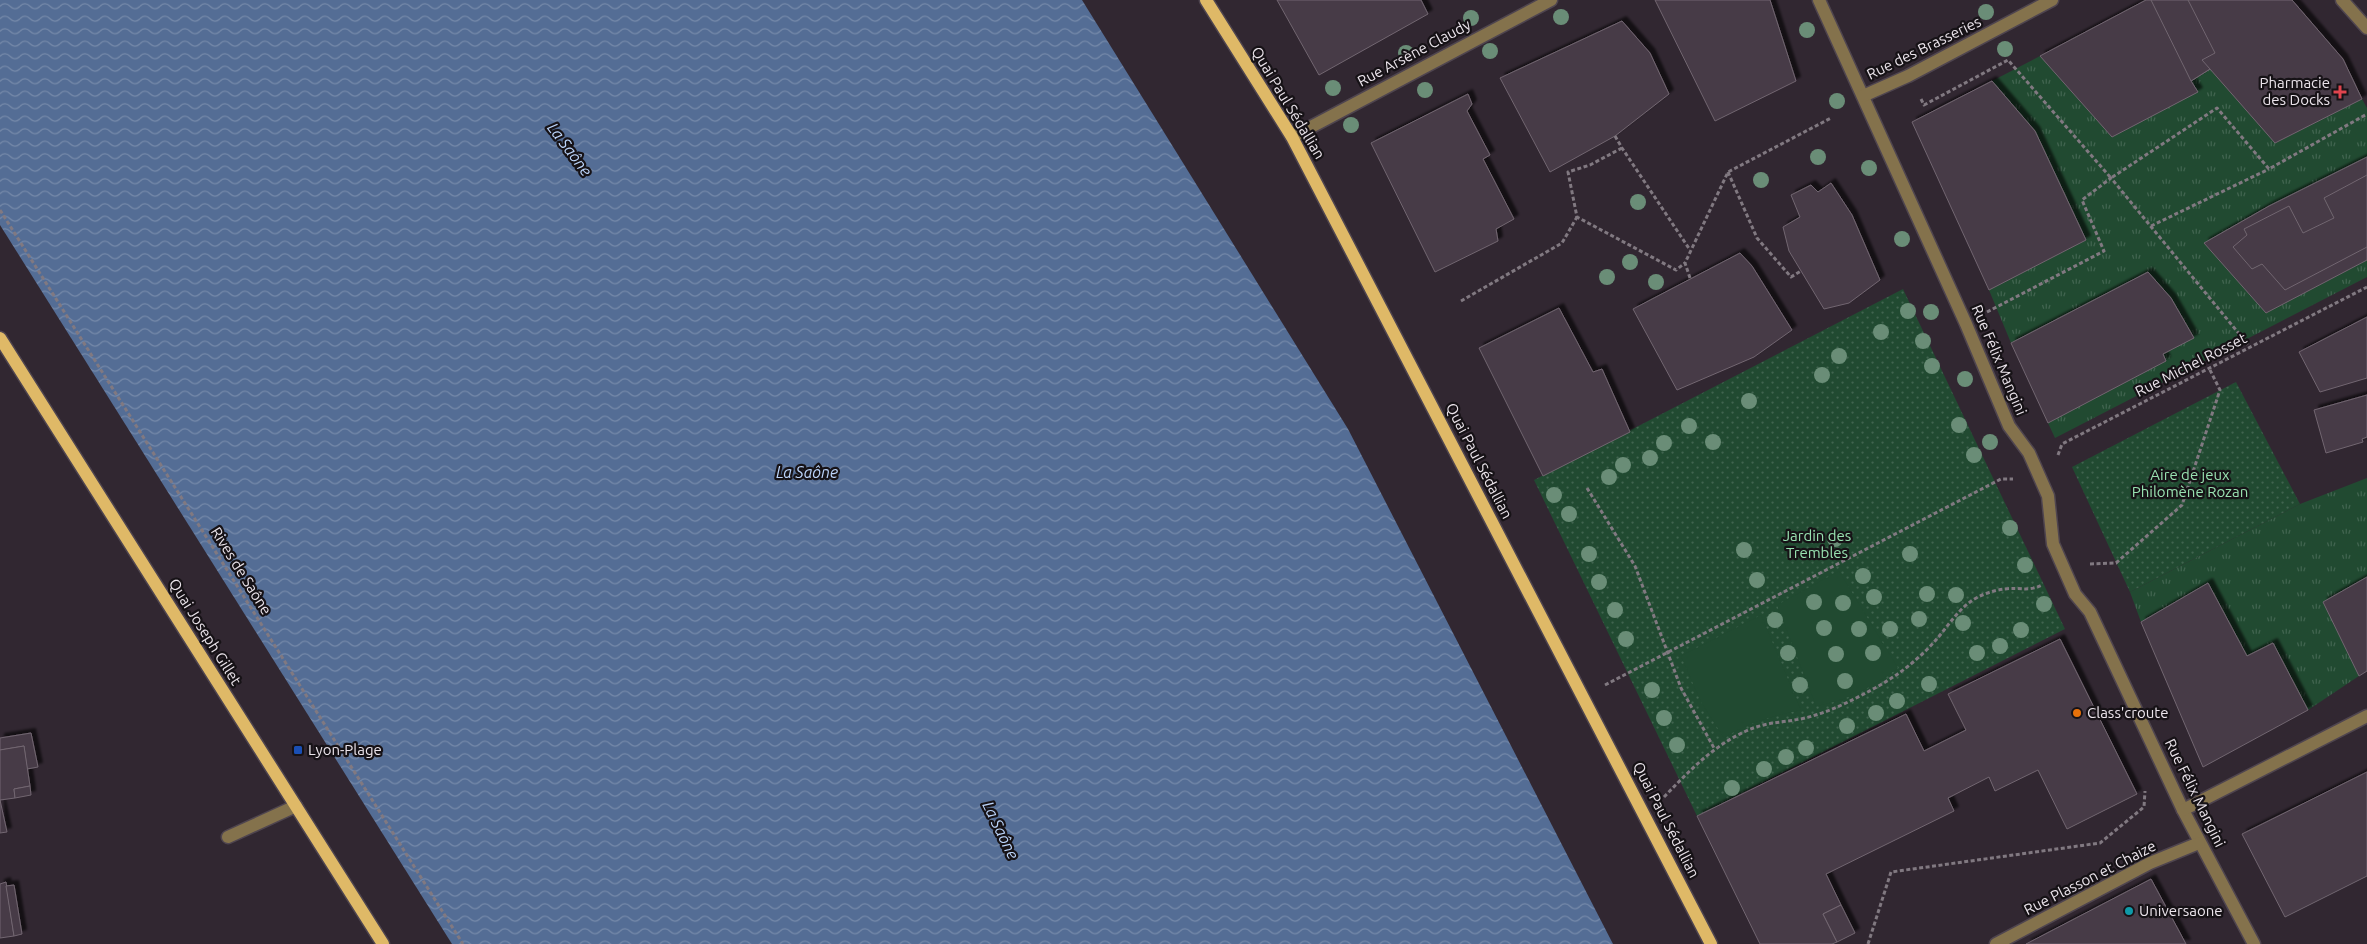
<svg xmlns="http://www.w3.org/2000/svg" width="2367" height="944" font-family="Ubuntu,sans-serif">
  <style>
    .grass { fill: url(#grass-tufts) }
    .park { fill: url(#park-dots) }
    .garden { fill: #214a31 }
    .water { fill: url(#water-waves) }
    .building { fill: #463b46; stroke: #726671; filter: url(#shadow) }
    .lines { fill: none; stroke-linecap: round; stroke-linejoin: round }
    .minor-casing { stroke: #4f454f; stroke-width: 15 }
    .major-casing { stroke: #4f454f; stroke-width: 15 }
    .path { stroke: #817981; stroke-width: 3; stroke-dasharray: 4 2.5; stroke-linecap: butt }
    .minor { stroke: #84724c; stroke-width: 12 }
    .major { stroke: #dfb967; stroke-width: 12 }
    .tree { fill: #6a8d77 }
    .health-dot { fill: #e0444e; stroke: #161216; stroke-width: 2 }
    .food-dot { fill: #e8710a; stroke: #161216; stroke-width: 2 }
    .transit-dot { fill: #1a4fb4; stroke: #161216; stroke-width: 2 }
    .culture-dot { fill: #0f9aa8; stroke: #161216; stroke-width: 2 }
    .labels { text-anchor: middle; stroke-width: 4.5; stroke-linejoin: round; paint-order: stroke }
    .street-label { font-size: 15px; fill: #ebe4eb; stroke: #161216 }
    .poi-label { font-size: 15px; fill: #ebe4eb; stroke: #161216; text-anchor: start }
    .park-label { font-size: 15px; fill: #98e1b0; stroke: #161216 }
    .water-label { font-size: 16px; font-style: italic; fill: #bbd4fa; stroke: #161216 }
  </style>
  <defs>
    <pattern id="grass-tufts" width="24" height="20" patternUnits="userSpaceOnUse" patternTransform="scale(1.25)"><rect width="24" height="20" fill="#214a31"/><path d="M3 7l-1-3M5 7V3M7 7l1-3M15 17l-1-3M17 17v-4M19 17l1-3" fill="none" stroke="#41644f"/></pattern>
    <pattern id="park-dots" width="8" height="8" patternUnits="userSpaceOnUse" patternTransform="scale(1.25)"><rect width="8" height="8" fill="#214a31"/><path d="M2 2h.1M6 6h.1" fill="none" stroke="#41644f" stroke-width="1.8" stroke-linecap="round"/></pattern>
    <pattern id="water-waves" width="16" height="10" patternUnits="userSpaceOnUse" patternTransform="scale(1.25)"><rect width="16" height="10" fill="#546d95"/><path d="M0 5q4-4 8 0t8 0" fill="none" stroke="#7589a9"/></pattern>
    <filter id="shadow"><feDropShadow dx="4.5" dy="-4.5" stdDeviation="1" flood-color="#0009"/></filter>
  </defs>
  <rect width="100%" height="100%" fill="#312731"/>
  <g class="grass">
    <path d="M2040 56 2112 137 2197 92 2191 81 2210 69 2275 143 2362 99 2367 108V157L2269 206 2205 243 2266 313 2367 260V277L2055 438 2048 423 2166 361 2163 354 2194 337 2171 298 2148 273 2011 343 1989 290 2086 240 2035 131 1992 81Z"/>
    <path d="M2367 478V577L2324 602 2359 676 2308 710 2273 643 2247 656 2208 584 2141 622 2130 592 2300 504Z"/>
  </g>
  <g class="park">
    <path d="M1903 289 2065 629 1697 816 1534 480Z"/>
    <path d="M2236 382 2300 504 2130 592 2072 467Z"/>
  </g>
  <g class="garden">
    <path d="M1839 571 1898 668C1871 688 1849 700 1816 706L1777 605Z"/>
    <path d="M1761 615 1801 710C1772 716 1749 722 1724 738L1701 702 1681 656Z"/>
  </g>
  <path class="water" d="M0 0H1082L1348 429 1613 944H452L0 225Z"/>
  <g class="building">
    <path d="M1277 0H1421L1428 14 1319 75Z"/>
    <path d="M1655 0H1770L1796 81 1715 121Z"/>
    <path d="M2146 0H2292L2343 59 2362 99 2275 143 2210 69 2191 81 2198 92 2112 137 2040 56Z"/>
    <path d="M2151 0H2188L2215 53 2202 60 2210 69 2191 81Z"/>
    <path d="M1622 21 1650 53 1669 94 1615 136 1550 172 1500 78Z"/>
    <path d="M1992 81 2035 131 2086 240 1989 290 1912 122Z"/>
    <path d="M1468 94 1472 104 1467 111 1490 155 1483 159 1514 219 1496 229 1498 241 1435 272 1371 143Z"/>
    <path d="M2367 157V260L2266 313 2204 243 2269 206Z"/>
    <path d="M2367 175V247L2285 290 2262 264 2252 269 2233 247 2247 235 2244 229 2289 206 2303 233 2334 218 2324 198Z"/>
    <path d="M1831 183 1852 215 1880 280 1849 303 1824 309 1789 251 1783 227 1800 217 1791 195 1811 185 1818 192Z"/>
    <path d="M1740 253 1752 266 1792 330 1754 357 1677 390 1633 309Z"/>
    <path d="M2148 272 2171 298 2194 338 2163 354 2166 361 2048 423 2011 343Z"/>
    <path d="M1559 308 1593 372 1602 369 1630 432 1543 476 1479 348Z"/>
    <path d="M2367 317V378L2320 392 2299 352Z"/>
    <path d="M2367 395V437L2362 439 2363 442 2326 453 2314 410Z"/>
    <path d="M2367 577V671L2359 676 2323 602Z"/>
    <path d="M2208 583 2247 656 2273 643 2308 710 2203 767 2141 622Z"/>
    <path d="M2060 639 2137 794 2067 829 2038 770 1995 791 1989 777 1948 798 1954 811 1826 874 1841 905 1823 914 1837 942 1832 944H1760L1697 816 1906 714 1924 751 1966 730 1948 694Z"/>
    <path d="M31 733 38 767 27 769 24 746 0 750V738Z"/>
    <path d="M24 746 30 786 14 789 15 798 0 800V750Z"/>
    <path d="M2367 772V876L2285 917 2242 834Z"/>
    <path d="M30 786 31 795 15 798 14 789Z"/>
    <path d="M0 800 7 832 0 833Z"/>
    <path d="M2151 879 2186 944H2026Z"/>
    <path d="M6 882 14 936 0 938V884Z"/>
    <path d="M14 885 22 934 14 936 6 886Z"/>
    <path d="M1841 905 1855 933 1837 942 1823 914Z"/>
  </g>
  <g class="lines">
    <defs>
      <g id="minor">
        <path d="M1819 0 1966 324 2009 426 2029 453 2048 496 2053 544 2075 594 2090 612 2183 810 2254 944"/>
        <path d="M2342 0 2367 28"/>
        <path d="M1863 96 1908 76 2052 0"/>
        <path d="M1292 137 1551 0"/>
        <path d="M2183 810 2367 716"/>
        <path d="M228 837 296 806"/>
        <path d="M1996 944 2150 863 2199 843"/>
      </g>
      <g id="major">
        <path d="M1206 0 1292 137 1711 944"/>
        <path d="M0 338 383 944"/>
      </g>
    </defs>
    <use href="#minor" class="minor-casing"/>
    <use href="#major" class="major-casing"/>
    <g class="path">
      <path d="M1921 99 1924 105 2008 60 2111 178 2217 108 2269 169 2367 114"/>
      <path d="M1615 136 1622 148 1690 250"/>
      <path d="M1622 148 1590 165 1568 172 1577 217 1676 270 1685 263"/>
      <path d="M1728 172 1757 238 1791 277 1801 271"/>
      <path d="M0 210 463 944"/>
      <path d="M2151 226 2269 169"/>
      <path d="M1690 278 1685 263 1728 172 1831 118"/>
      <path d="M1461 301 1562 243 1577 217"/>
      <path d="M1987 312 2104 251 2082 200 2111 178 2250 347"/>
      <path d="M2058 455 2062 444 2367 287"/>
      <path d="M1587 488 1635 566 1681 688 1714 748"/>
      <path d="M2090 564 2116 563 2182 505 2220 390 2209 368"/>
      <path d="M1605 685 2001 479H2013"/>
      <path d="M1664 797C1689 771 1713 746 1746 731 1768 721 1784 723 1805 718 1830 712 1853 700 1875 688 1897 676 1918 660 1935 641 1946 629 1956 612 1970 602 1979 595 1994 590 2005 589 2020 587 2028 592 2042 585"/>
      <path d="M1868 944 1891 872 2100 843 2144 807 2145 791"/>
    </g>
    <use href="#minor" class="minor"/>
    <use href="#major" class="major"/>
  </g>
  <g class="tree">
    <circle cx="1986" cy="12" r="8"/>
    <circle cx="1561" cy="17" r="8"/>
    <circle cx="1471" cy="18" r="8"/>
    <circle cx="1807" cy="30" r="8"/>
    <circle cx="2005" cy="49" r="8"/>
    <circle cx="1490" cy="51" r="8"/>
    <circle cx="1406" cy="53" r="8"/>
    <circle cx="1333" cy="88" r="8"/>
    <circle cx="1425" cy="90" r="8"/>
    <circle cx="1837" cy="101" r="8"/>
    <circle cx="1351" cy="125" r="8"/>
    <circle cx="1818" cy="157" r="8"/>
    <circle cx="1869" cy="168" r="8"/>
    <circle cx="1761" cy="180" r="8"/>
    <circle cx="1638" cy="202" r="8"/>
    <circle cx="1902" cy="239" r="8"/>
    <circle cx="1630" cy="262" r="8"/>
    <circle cx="1607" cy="277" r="8"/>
    <circle cx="1656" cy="282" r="8"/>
    <circle cx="1908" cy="311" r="8"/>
    <circle cx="1931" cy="312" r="8"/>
    <circle cx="1881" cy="332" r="8"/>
    <circle cx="1923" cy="341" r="8"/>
    <circle cx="1839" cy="356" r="8"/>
    <circle cx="1932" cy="366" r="8"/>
    <circle cx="1822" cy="375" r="8"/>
    <circle cx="1965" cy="379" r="8"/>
    <circle cx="1749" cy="401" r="8"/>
    <circle cx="1959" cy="425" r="8"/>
    <circle cx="1689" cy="426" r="8"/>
    <circle cx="1713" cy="442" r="8"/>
    <circle cx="1990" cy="442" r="8"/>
    <circle cx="1664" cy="443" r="8"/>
    <circle cx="1974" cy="455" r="8"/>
    <circle cx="1650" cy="458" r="8"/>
    <circle cx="1623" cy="465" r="8"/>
    <circle cx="1609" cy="477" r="8"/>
    <circle cx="1554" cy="495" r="8"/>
    <circle cx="1569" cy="514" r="8"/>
    <circle cx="2010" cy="528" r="8"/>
    <circle cx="1835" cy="539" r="8"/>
    <circle cx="1744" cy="550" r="8"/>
    <circle cx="1589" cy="554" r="8"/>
    <circle cx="1910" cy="554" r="8"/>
    <circle cx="2025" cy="565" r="8"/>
    <circle cx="1863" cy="576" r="8"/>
    <circle cx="1757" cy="580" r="8"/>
    <circle cx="1599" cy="582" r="8"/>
    <circle cx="1927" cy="594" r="8"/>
    <circle cx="1956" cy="595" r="8"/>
    <circle cx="1874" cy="597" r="8"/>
    <circle cx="1814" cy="602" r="8"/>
    <circle cx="1843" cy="603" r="8"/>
    <circle cx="2044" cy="604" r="8"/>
    <circle cx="1615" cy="610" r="8"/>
    <circle cx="1919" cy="619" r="8"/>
    <circle cx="1775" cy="620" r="8"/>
    <circle cx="1963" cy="623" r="8"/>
    <circle cx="1824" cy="628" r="8"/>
    <circle cx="1859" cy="629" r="8"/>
    <circle cx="1890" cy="629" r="8"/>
    <circle cx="2021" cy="630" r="8"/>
    <circle cx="1626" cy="639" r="8"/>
    <circle cx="2000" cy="646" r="8"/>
    <circle cx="1788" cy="653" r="8"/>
    <circle cx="1873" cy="653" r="8"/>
    <circle cx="1977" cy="653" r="8"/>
    <circle cx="1836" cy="654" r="8"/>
    <circle cx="1845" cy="681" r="8"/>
    <circle cx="1929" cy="684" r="8"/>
    <circle cx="1800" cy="685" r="8"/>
    <circle cx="1652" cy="690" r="8"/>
    <circle cx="1897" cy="701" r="8"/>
    <circle cx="1876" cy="713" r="8"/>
    <circle cx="1664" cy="718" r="8"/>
    <circle cx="1847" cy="726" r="8"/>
    <circle cx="1677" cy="745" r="8"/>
    <circle cx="1806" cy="748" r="8"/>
    <circle cx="1786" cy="757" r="8"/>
    <circle cx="1764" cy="769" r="8"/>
    <circle cx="1732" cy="788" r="8"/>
  </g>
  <path class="health-dot" d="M2337.5 84.5h5v5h5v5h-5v5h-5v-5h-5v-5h5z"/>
  <circle class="food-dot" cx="2077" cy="713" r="5"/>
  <rect class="transit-dot" x="293" y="745" width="10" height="10" rx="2.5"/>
  <circle class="culture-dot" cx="2129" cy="911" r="5"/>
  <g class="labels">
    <g class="street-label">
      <text transform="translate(1924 48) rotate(-26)" y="5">Rue des Brasseries</text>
      <text transform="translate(1414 53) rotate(-28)" y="5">Rue Arsène Claudy</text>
      <text transform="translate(1288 103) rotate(59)" y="5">Quai Paul Sédallian</text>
      <text transform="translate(1999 360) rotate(67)" y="5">Rue Félix Mangini</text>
      <text transform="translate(2191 365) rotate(-27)" y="5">Rue Michel Rosset</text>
      <text transform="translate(1479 461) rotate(63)" y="5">Quai Paul Sédallian</text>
      <text transform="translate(241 571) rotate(58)" y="5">Rives de Saône</text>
      <text transform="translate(205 632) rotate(58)" y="5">Quai Joseph Gillet</text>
      <text transform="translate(2195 793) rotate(64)" y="5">Rue Félix Mangini</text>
      <text transform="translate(1666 820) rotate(63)" y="5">Quai Paul Sédallian</text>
      <text transform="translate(2090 878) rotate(-27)" y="5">Rue Plasson et Chaize</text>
    </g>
    <g class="poi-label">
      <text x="2330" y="88" text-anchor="end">Pharmacie<tspan x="2330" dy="17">des Docks</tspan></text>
      <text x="2087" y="718">Class'croute</text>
      <text x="308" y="755">Lyon-Plage</text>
      <text x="2139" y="916">Universaone</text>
    </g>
    <g class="park-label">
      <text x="2190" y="480">Aire de jeux<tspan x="2190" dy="17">Philomène Rozan</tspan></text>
      <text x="1817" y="541">Jardin des<tspan x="1817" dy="17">Trembles</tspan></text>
    </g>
    <g class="water-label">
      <text transform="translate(570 149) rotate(53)" y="6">La Saône</text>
      <text x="807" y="478">La Saône</text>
      <text transform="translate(1001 830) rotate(64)" y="6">La Saône</text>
    </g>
  </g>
</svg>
